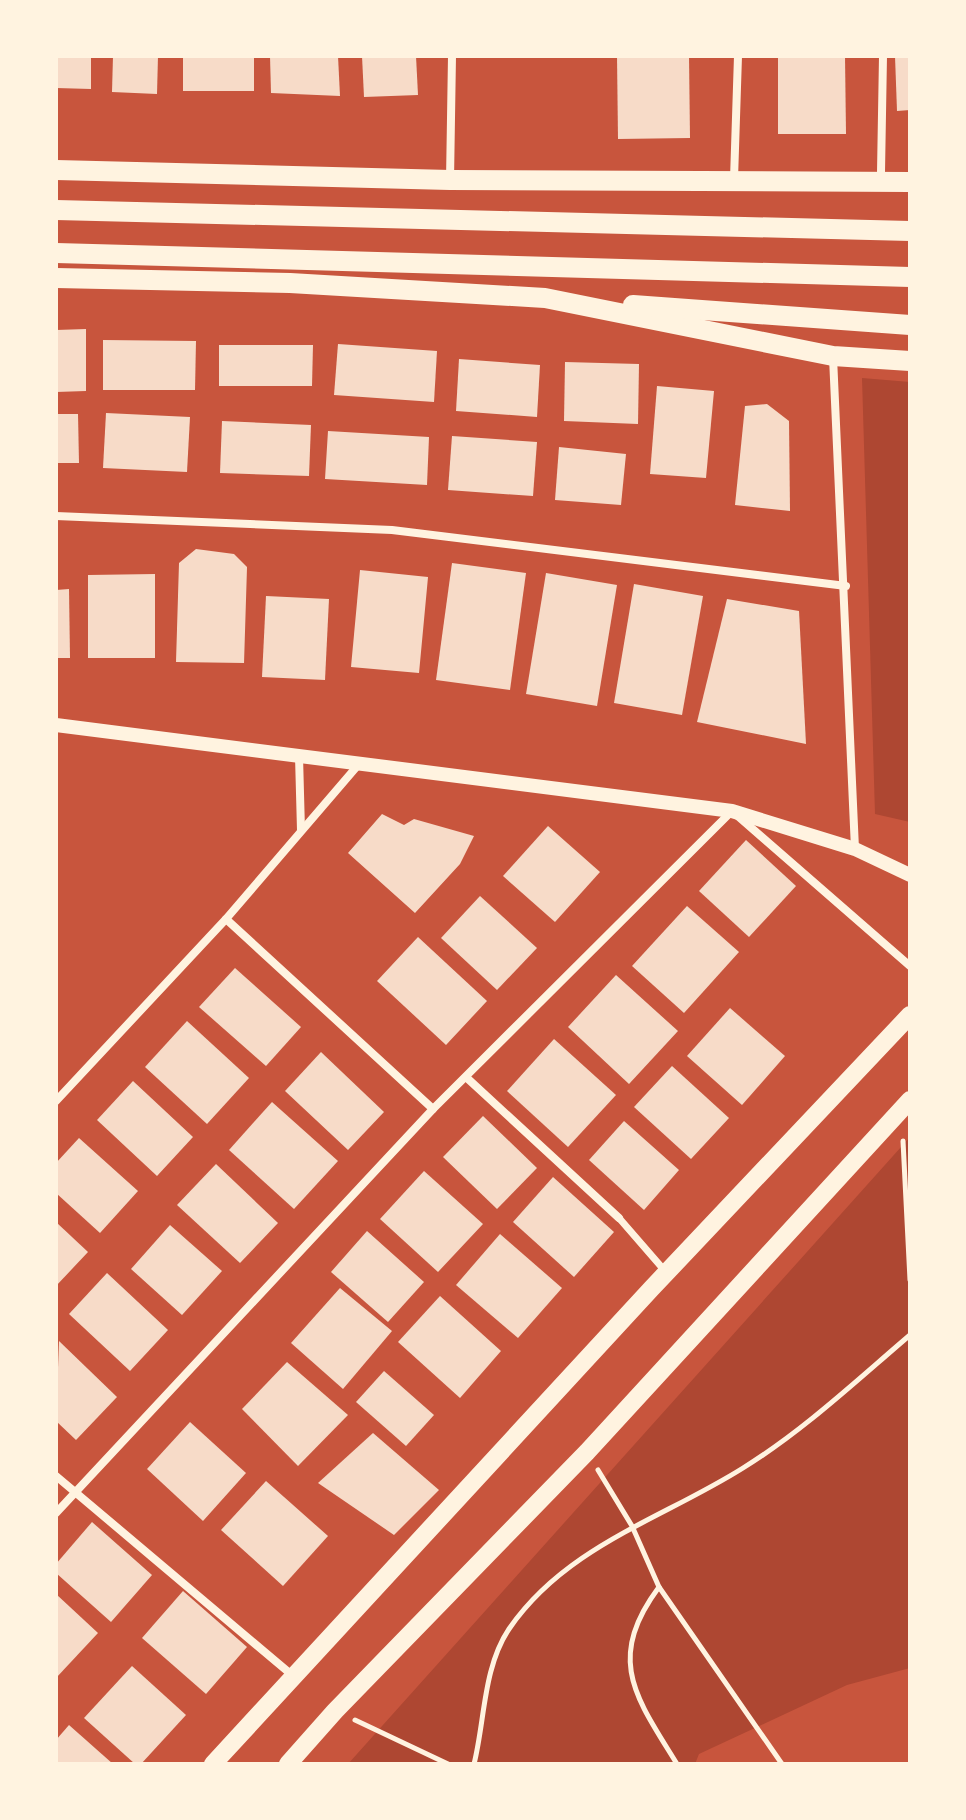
<svg xmlns="http://www.w3.org/2000/svg" width="966" height="1820" font-family="Karla,sans-serif">
  <style>
    .green { fill: #ae4732 }
    .building { fill: #f7dbc8 }
    .lines { fill: none; stroke-linecap: round; stroke-linejoin: round }
    .path { stroke: #fff3e0; stroke-width: 5 }
    .pedestrian { stroke: #fff3e0; stroke-width: 7 }
    .minor { stroke: #fff3e0; stroke-width: 8 }
    .tertiary { stroke: #fff3e0; stroke-width: 14 }
    .primary { stroke: #fff3e0; stroke-width: 18 }
    .trunk { stroke: #fff3e0; stroke-width: 20 }
  </style>
  <rect width="100%" height="100%" fill="#c8553d"/>
  <g class="green">
    <path d="M862 378 910 382V822L875 814Z"/>
    <path d="M910 1137V1668L847 1685 699 1754 695 1764H348Z"/>
  </g>
  <g class="building">
    <path d="M56 56H91V89L56 88Z"/>
    <path d="M113 56H158L157 94 112 92Z"/>
    <rect x="183" y="56" width="71" height="35"/>
    <path d="M270 56H338L340 96 271 93Z"/>
    <path d="M362 56H416L418 95 364 97Z"/>
    <path d="M617 56H689L690 138 618 139Z"/>
    <path d="M778 56H845L846 134H778Z"/>
    <path d="M895 56H910V110L897 111Z"/>
    <path d="M86 329V391L56 392V330Z"/>
    <path d="M103 340 196 341 195 390H103Z"/>
    <path d="M338 344 437 351 434 402 334 395Z"/>
    <path d="M219 345H313L312 386H219Z"/>
    <path d="M459 359 540 365 537 417 456 411Z"/>
    <path d="M565 362 639 364 638 424 564 421Z"/>
    <path d="M657 386 714 391 706 478 650 474Z"/>
    <path d="M767 404 789 421 790 511 735 505 745 406Z"/>
    <path d="M106 413 190 417 187 472 103 468Z"/>
    <path d="M56 414H78L79 463H56Z"/>
    <path d="M222 421 311 425 309 476 220 473Z"/>
    <path d="M328 431 429 437 427 485 325 479Z"/>
    <path d="M452 436 537 442 533 496 448 490Z"/>
    <path d="M559 447 626 454 621 505 555 500Z"/>
    <path d="M196 549 234 554 247 567 244 663 176 662 179 563Z"/>
    <path d="M452 563 526 573 510 690 436 680Z"/>
    <path d="M360 570 428 577 419 673 351 667Z"/>
    <path d="M546 573 617 585 597 706 526 694Z"/>
    <path d="M155 574V658H88V575Z"/>
    <path d="M634 584 703 596 682 715 614 703Z"/>
    <path d="M69 589 70 658H56V590Z"/>
    <path d="M266 596 329 599 325 680 262 677Z"/>
    <path d="M727 599 799 611 806 744 697 722Z"/>
    <path d="M382 814 404 825 414 819 474 836 460 864 415 913 348 853Z"/>
    <path d="M548 826 600 872 555 922 503 876Z"/>
    <path d="M746 840 796 886 749 937 699 891Z"/>
    <path d="M480 896 537 948 497 990 441 938Z"/>
    <path d="M687 906 739 952 684 1013 632 966Z"/>
    <path d="M418 937 487 1001 446 1045 377 981Z"/>
    <path d="M235 968 301 1027 266 1066 199 1007Z"/>
    <path d="M616 975 678 1031 629 1084 568 1027Z"/>
    <path d="M730 1008 785 1056 742 1105 687 1056Z"/>
    <path d="M187 1021 249 1078 207 1124 145 1067Z"/>
    <path d="M554 1039 616 1095 568 1147 507 1091Z"/>
    <path d="M321 1052 384 1112 348 1150 285 1091Z"/>
    <path d="M672 1066 729 1118 691 1159 634 1107Z"/>
    <path d="M133 1081 193 1137 157 1176 97 1120Z"/>
    <path d="M272 1102 338 1161 294 1209 229 1150Z"/>
    <path d="M483 1116 537 1168 497 1209 443 1157Z"/>
    <path d="M624 1121 679 1170 644 1210 589 1160Z"/>
    <path d="M79 1138 138 1191 100 1233 56 1193V1163Z"/>
    <path d="M216 1164 278 1223 240 1263 177 1205Z"/>
    <path d="M424 1171 483 1224 438 1272 380 1219Z"/>
    <path d="M553 1177 614 1232 574 1277 513 1222Z"/>
    <path d="M56 1222 88 1252 56 1286Z"/>
    <path d="M170 1225 222 1271 182 1315 131 1269Z"/>
    <path d="M367 1231 424 1282 388 1322 331 1272Z"/>
    <path d="M500 1234 562 1288 518 1338 456 1285Z"/>
    <path d="M107 1273 168 1330 130 1371 69 1314Z"/>
    <path d="M340 1288 392 1331 343 1389 291 1343Z"/>
    <path d="M440 1296 501 1351 460 1398 398 1342Z"/>
    <path d="M59 1341 117 1397 76 1440 56 1421Z"/>
    <path d="M287 1362 348 1415 298 1466 242 1409Z"/>
    <path d="M384 1371 434 1415 406 1446 356 1402Z"/>
    <path d="M190 1422 246 1473 203 1521 147 1469Z"/>
    <path d="M373 1433 439 1490 394 1535 318 1483Z"/>
    <path d="M266 1481 328 1536 283 1586 221 1530Z"/>
    <path d="M92 1522 152 1575 111 1622 56 1573V1564Z"/>
    <path d="M183 1591 247 1647 206 1694 142 1638Z"/>
    <path d="M56 1594 98 1633 56 1678Z"/>
    <path d="M132 1666 186 1715 141 1764H135L84 1718Z"/>
    <path d="M69 1725 113 1764H56V1740Z"/>
  </g>
  <g class="lines">
    <g class="path">
      <path d="M903 1141 910 1280"/>
      <path d="M598 1470 632 1526 659 1587 782 1764"/>
      <path d="M659 1587C605 1660 636 1697 677 1764"/>
      <path d="M355 1720 448 1764"/>
      <path d="M474 1764C485 1720 483 1668 509 1629 566 1546 662 1519 743 1468 803 1431 856 1381 910 1335"/>
    </g>
    <path class="pedestrian" d="M619 1218 665 1271"/>
    <g class="minor">
      <path d="M881 172 883 56"/>
      <path d="M734 179 738 56"/>
      <path d="M450 180 452 56"/>
      <path d="M833 357 855 849"/>
      <path d="M56 516 392 530 846 586"/>
      <path d="M299 756 301 830"/>
      <path d="M226 919 433 1109"/>
      <path d="M467 1078 619 1218"/>
      <path d="M56 1101 226 919 359 764"/>
      <path d="M56 1476 292 1675"/>
      <path d="M56 1513 433 1109 732 811 910 966"/>
    </g>
    <path class="tertiary" d="M56 725 732 811 855 849 910 875"/>
    <g class="primary">
      <path d="M213 1764 651 1289 910 1015"/>
      <path d="M288 1764 335 1711 587 1452 910 1100"/>
    </g>
    <g class="trunk">
      <path d="M56 170 450 180 910 182"/>
      <path d="M56 210 910 231"/>
      <path d="M56 253 910 277"/>
      <path d="M56 278 290 283 545 298 833 356 910 361"/>
      <path d="M633 305 910 325"/>
    </g>
  </g>
  <rect width="966" height="1820" fill="none" stroke="#fff3e0" stroke-width="116"/>
</svg>
